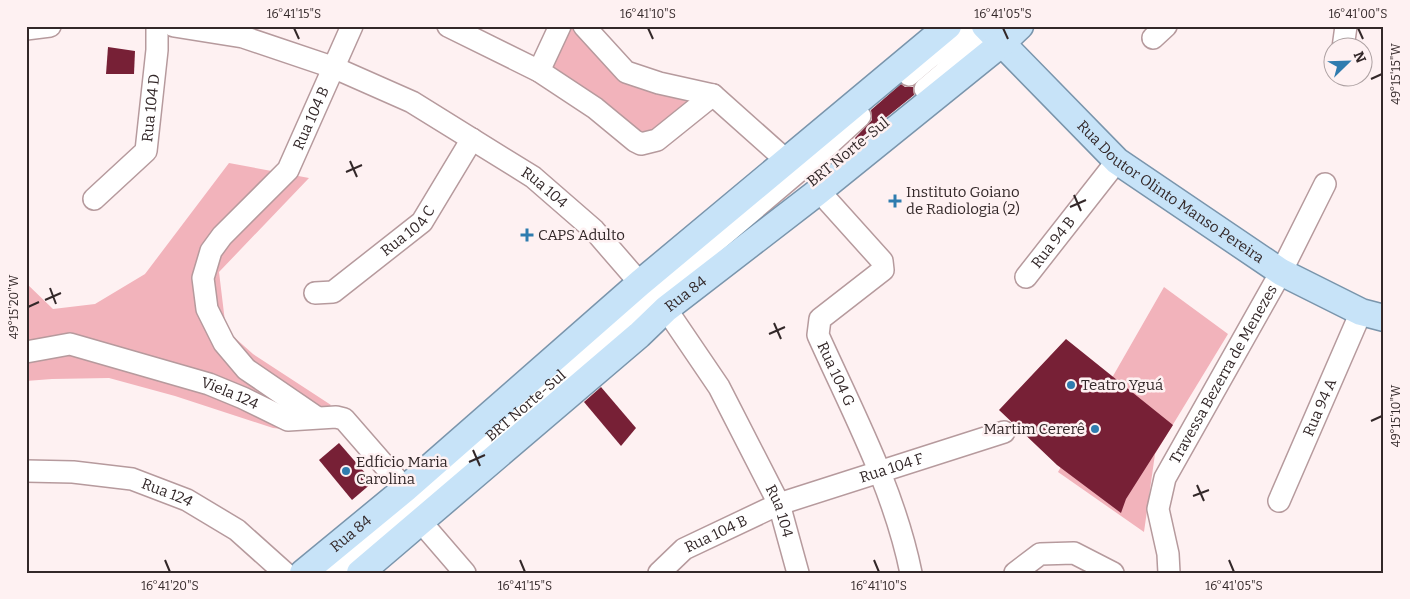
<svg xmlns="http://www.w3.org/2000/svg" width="1410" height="599" font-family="Bitter,serif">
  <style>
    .green { fill: #f2b3bb }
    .building { fill: #772036 }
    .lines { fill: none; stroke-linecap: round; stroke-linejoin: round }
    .minor-casing { stroke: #b69a9d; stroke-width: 24 }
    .major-casing { stroke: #7a95ac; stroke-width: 29 }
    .minor { stroke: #fff; stroke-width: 21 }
    .major { stroke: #c7e3f8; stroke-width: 26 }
    .ticks { fill: none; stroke: #332829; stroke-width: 2 }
    .poi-dot { fill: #2f7caf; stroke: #fef1f2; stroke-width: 2 }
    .labels { text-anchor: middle; stroke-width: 5; stroke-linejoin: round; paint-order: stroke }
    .street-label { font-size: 15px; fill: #332829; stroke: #fef1f2 }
    .poi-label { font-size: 15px; fill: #332829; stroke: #fef1f2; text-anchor: start }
    .neatline { fill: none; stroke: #332829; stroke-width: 2 }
    .ticks-label { font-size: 12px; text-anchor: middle; fill: #332829 }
  </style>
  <rect width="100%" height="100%" fill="#fef1f2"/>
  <g class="green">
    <path d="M566 26H576L624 78 699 96 663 127 642 136 548 69Z"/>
    <path d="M229 163 309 178 219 272 226 330 253 354 331 405 302 431 273 428 175 396 109 378 52 379 26 381V283L53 309 95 304 145 274Z"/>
    <path d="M1164 287 1228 334 1155 454 1144 532 1058 472Z"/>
  </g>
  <g class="building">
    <path d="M108 47 135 51 134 74H106Z"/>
    <path d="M901 84 905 87H913L914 95 857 141 855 138 872 120 871 110Z"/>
    <path d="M1066 339 1173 425 1126 499 1121 513 1057 465 999 410Z"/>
    <path d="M601 387 636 428 621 446 584 402Z"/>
    <path d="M339 443 373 482 352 500 319 460Z"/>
  </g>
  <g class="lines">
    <defs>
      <g id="minor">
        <path id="s1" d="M174 26 243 37 335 68 412 102 533 177 594 230 652 297 666 309 719 387 779 504 798 573"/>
        <path d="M448 26 539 71 595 108 635 141 641 144 657 140 713 95"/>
        <path d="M584 26 626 72 659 83 713 95 787 161"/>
        <path d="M26 29 50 26"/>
        <path d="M1153 38 1166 26"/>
        <path d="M1343 48 1346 26"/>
        <path d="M539 71 560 26"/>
        <path d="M909 75 929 58 978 26"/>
        <path d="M925 89 999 26"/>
        <path id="s2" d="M819 191 882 261 883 270 820 319 818 335C853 413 894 489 911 573"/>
        <path id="s3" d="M94 199 146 151 157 50V26"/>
        <path id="s4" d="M1026 277 1117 161"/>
        <path id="s5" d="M315 293 333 292 422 222 472 139"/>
        <path id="s6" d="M26 352 70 344 209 384 243 398 288 420 336 417 344 419 405 489"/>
        <path id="s7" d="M316 417 246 369 224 343 207 309 203 278 211 251 222 236 288 170 352 26"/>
        <path id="s8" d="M26 471 73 472 132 479 187 500 237 530 285 573"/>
        <path id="s9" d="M1279 501 1361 312"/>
        <path d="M421 522 465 573"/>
        <path id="s10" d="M332 573 687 266 813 159 860 116"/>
        <path id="s11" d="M659 573 684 549 779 504 1004 432"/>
        <path d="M1015 573 1040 554 1074 553 1113 573"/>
        <path id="s12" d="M1169 573 1168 554 1158 509 1165 478 1281 272 1325 184"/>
      </g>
      <g id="major">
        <path id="s13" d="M985 26 1117 161 1281 272 1361 312 1384 318"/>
        <path id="s14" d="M303 573 405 489 640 283 948 26"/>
        <path id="s15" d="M360 573 639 335 666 309 819 191 1001 44 1020 26"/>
      </g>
    </defs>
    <use href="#minor" class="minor-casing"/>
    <use href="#major" class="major-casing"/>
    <use href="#minor" class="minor"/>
    <use href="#major" class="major"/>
  </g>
  <path class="ticks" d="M294 28 299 39M648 28 653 39M1003 28 1008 39M1358 28 1363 39M1371 79 1382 74M350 161 357 177M346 172 362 165M1074 195 1081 211M1070 207 1086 200M50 288 56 304M45 300 61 293M28 307 39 302M774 323 781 339M769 334 785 327M1371 421 1382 416M473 450 480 466M469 462 485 455M1197 485 1204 501M1193 496 1209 490M165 560 170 572M520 560 525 572M874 560 879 572M1229 560 1234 572"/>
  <g class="poi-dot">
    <path d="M892.5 193.5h5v5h5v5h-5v5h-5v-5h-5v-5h5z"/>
    <path d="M524.5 227.5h5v5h5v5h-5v5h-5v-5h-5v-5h5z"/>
    <circle cx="1071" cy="385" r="5"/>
    <circle cx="1095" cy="429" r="5"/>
    <circle cx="346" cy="471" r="5"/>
  </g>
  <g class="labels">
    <g class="street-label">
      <text dy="5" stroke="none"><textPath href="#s3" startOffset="114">Rua 104 D</textPath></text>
      <text dy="5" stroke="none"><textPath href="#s7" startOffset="385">Rua 104 B</textPath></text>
      <text transform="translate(848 152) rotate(-39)" y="5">BRT Norte-Sul</text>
      <text dy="5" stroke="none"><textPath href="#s1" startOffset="409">Rua 104</textPath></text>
      <text dy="5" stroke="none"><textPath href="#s13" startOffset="250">Rua Doutor Olinto Manso Pereira</textPath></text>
      <text dy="5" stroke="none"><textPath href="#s5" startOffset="115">Rua 104 C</textPath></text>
      <text dy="5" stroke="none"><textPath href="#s4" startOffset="44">Rua 94 B</textPath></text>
      <text dy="5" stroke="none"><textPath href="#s15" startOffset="429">Rua 84</textPath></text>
      <text dy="5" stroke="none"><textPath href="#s12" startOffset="216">Travessa Bezerra de Menezes</textPath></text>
      <text dy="5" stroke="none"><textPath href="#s2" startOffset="242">Rua 104 G</textPath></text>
      <text dy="5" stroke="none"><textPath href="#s6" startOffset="212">Viela 124</textPath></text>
      <text dy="5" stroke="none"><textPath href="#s10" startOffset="256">BRT Norte-Sul</textPath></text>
      <text dy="5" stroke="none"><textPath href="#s9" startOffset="102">Rua 94 A</textPath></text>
      <text dy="5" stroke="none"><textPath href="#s11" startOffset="258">Rua 104 F</textPath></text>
      <text dy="5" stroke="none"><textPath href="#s8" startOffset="144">Rua 124</textPath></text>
      <text dy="5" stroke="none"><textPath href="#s1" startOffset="814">Rua 104</textPath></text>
      <text dy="5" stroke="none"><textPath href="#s14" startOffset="62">Rua 84</textPath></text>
      <text dy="5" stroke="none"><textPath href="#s11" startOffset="70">Rua 104 B</textPath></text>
    </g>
    <g class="poi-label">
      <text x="906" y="197">Instituto Goiano<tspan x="906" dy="17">de Radiologia (2)</tspan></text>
      <text x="538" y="240">CAPS Adulto</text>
      <text x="1081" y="390">Teatro Yguá</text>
      <text x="1085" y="434" text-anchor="end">Martim Cererê</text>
      <text x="356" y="467">Edficio Maria<tspan x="356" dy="17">Carolina</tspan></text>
    </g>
  </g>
  <rect width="1410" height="599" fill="none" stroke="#fef1f2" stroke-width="55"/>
  <g transform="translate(1348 62) rotate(67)"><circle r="24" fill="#fef1f2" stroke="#ada1a2"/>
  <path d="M0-4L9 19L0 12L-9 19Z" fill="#2f7caf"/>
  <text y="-8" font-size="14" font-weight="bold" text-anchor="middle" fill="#332829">N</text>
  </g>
  <rect x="28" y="28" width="1354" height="544" class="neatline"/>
  <g class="ticks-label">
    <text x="294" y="18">16°41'15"S</text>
    <text x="648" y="18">16°41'10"S</text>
    <text x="1003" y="18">16°41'05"S</text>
    <text x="1358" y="18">16°41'00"S</text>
    <text transform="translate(1396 74) rotate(-90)" y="4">49°15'15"W</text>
    <text transform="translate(14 307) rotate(-90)" y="4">49°15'20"W</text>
    <text transform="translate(1396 416) rotate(-90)" y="4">49°15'10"W</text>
    <text x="170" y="590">16°41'20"S</text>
    <text x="525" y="590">16°41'15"S</text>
    <text x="879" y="590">16°41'10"S</text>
    <text x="1234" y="590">16°41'05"S</text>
  </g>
</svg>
